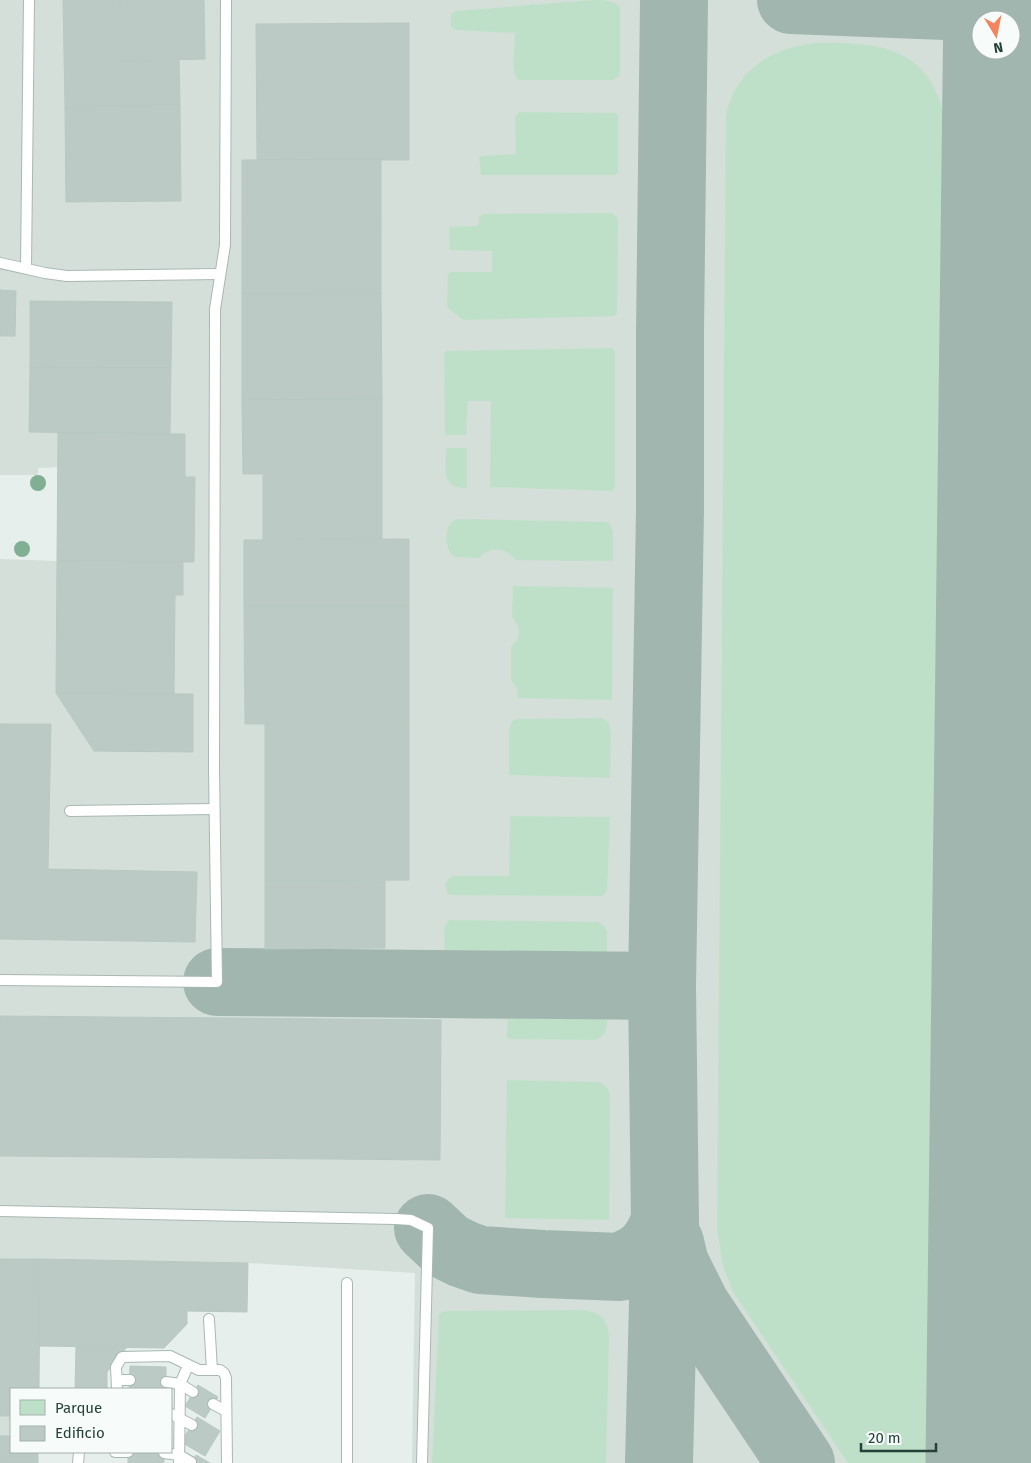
<svg xmlns="http://www.w3.org/2000/svg" width="1031" height="1463" font-family="'Fira Sans',sans-serif">
  <style>
    .built { fill: #d4dfda; fill-rule: evenodd }
    .green { fill: #bfe0c8 }
    .lines { fill: none; stroke-linecap: round; stroke-linejoin: round }
    .taxiway { stroke: #a2b6b0; stroke-width: 68 }
    .runway { stroke: #a2b6b0; stroke-width: 169 }
    .building { fill: #bbcac4; stroke: #b8c9c2 }
    .service-casing { stroke: #a8b8b2; stroke-width: 12 }
    .service { stroke: #fff; stroke-width: 10 }
    .tree { fill: #80af93 }
  </style>
  <rect width="100%" height="100%" fill="#e6efeb"/>
  <path class="built" d="M0 0H1031V1463H412L415 1273 248 1263 40 1259 39 1389H11V1452H38V1463H0V559L57 561 58 467 38 468V475H0ZM981 20H1011V50H981Z"/>
  <g class="green">
    <path d="M593 0C603 0 616 0 620 8V73L619 76 613 80H518C510 72 515 45 515 33L455 30 451 27V14L456 11Z"/>
    <path d="M813 43C862 43 915 41 937 94 945 111 947 129 951 147L933 1463H848L733 1292 723 1266 717 1229 726 115C732 84 756 58 787 49 795 46 805 45 813 43Z"/>
    <path d="M519 112 616 113 618 116V172L615 175H481L479 157 481 156 516 154 515 116Z"/>
    <path d="M612 213 616 216 618 220 617 313 614 316 465 320 460 318 447 307 448 274 451 272H492V251L450 250 449 228 451 227 476 226 479 224V217L483 214Z"/>
    <path d="M613 348 615 352V485L613 491 490 487 491 401H468L466 435H445L444 353 446 351Z"/>
    <path d="M446 448H467V488C440 489 446 468 446 448Z"/>
    <path d="M457 519 606 522 609 523 613 531V561L515 560C505 546 490 547 479 558L455 557C446 553 445 536 448 527 450 523 453 521 457 519Z"/>
    <path d="M513 586 613 588 612 700 518 698 517 688 511 680V647L517 640 519 632 517 624 512 617Z"/>
    <path d="M601 718 608 722 611 731 610 778 509 775V730L512 721 517 719Z"/>
    <path d="M510 816 610 817 607 891 602 896H598L451 895 448 894 445 884 449 878 453 876H509Z"/>
    <path d="M449 920 597 922 604 925 607 932V965L602 972 595 973 451 971 445 966V962L444 928Z"/>
    <path d="M590 997C595 998 600 999 604 1003 609 1009 608 1028 604 1034 601 1038 598 1039 594 1040L510 1039 507 1037 508 1014 527 999Z"/>
    <path d="M507 1080 597 1082C604 1083 608 1087 610 1094L609 1220 505 1218Z"/>
    <path d="M583 1310C601 1313 606 1317 609 1335L606 1463H432L439 1315 442 1312 448 1311Z"/>
  </g>
  <g class="lines">
    <g class="taxiway">
      <path d="M791 0 971 7 994 11 1010 20"/>
      <path d="M217 982 662 986"/>
      <path d="M428 1228 447 1246 463 1254 480 1260 543 1264 620 1267 637 1259 648 1251 657 1239 665 1222"/>
      <path d="M670 1243 675 1264 696 1306 801 1463"/>
      <path d="M659 1463 665 1222 662 986 670 509V332L674 0"/>
    </g>
    <path class="runway" d="M1010 1463 1028 0"/>
  </g>
  <g class="building">
    <path d="M63 0H120V61L179 60 180 105 65 107Z"/>
    <path d="M120 0H204L205 59 120 61Z"/>
    <path d="M409 23V160H257L256 24Z"/>
    <path d="M180 105 181 201 66 202 65 107Z"/>
    <path d="M381 159V224H242V160Z"/>
    <path d="M242 224H381V293L242 294Z"/>
    <path d="M0 290 16 291 15 336H0Z"/>
    <path d="M381 293 382 399 242 400V294Z"/>
    <path d="M30 301 172 302 171 368 30 367Z"/>
    <path d="M30 367 171 368 170 434 29 432Z"/>
    <path d="M382 399V539L263 540V474H243L242 400Z"/>
    <path d="M58 433 185 434V477H195L194 562 57 561Z"/>
    <path d="M409 539V606H244V540Z"/>
    <path d="M57 561 183 562V595H175L174 694 56 693Z"/>
    <path d="M244 606H409V724H245Z"/>
    <path d="M56 693 193 694V752L94 751Z"/>
    <path d="M0 724H51L48 869 197 872 195 942 0 939Z"/>
    <path d="M265 724H409V880L265 881Z"/>
    <path d="M265 881H385V948L265 949Z"/>
    <path d="M0 1016 441 1020 440 1160 0 1156Z"/>
    <path d="M0 1259H40L39 1389H11V1416H0Z"/>
    <path d="M40 1259 248 1263 247 1312 187 1311V1324L164 1348 39 1346Z"/>
    <path d="M76 1347H127L107 1372V1389H75Z"/>
    <path d="M130 1366 166 1367V1389H129Z"/>
    <path d="M198 1385 218 1397 205 1418 185 1406Z"/>
    <path d="M197 1417 220 1431 205 1456 181 1442Z"/>
    <path d="M0 1436H11V1452H38V1463H0Z"/>
    <rect x="128" y="1452" width="36" height="11"/>
    <path d="M196 1455 210 1463H191Z"/>
  </g>
  <g class="lines">
    <defs>
      <g id="service">
        <path d="M0 263 45 273 67 276 220 274"/>
        <path d="M26 268 29 0"/>
        <path d="M70 811 214 809"/>
        <path d="M0 980 217 982 214 768 215 309 225 245 226 0"/>
        <path d="M0 1211 396 1219 411 1220 428 1228 422 1463"/>
        <path d="M209 1319 212 1370"/>
        <path d="M117 1380H130"/>
        <path d="M166 1382 180 1384 193 1392"/>
        <path d="M117 1389 116 1367 122 1357 170 1356 199 1370H220L224 1373 226 1378 227 1463"/>
        <path d="M213 1404 226 1411"/>
        <path d="M171 1414 192 1425"/>
        <path d="M115 1452H128"/>
        <path d="M164 1453 179 1455 191 1462"/>
        <path d="M78 1463 79 1452"/>
        <path d="M179 1463 180 1384 188 1366"/>
        <path d="M347 1463V1283"/>
      </g>
    </defs>
    <use href="#service" class="service-casing"/>
    <use href="#service" class="service"/>
  </g>
  <g class="tree">
    <circle cx="38" cy="483" r="8"/>
    <circle cx="22" cy="549" r="8"/>
  </g>
  <rect x="10" y="1388" width="162" height="65" fill="#f7fbf9" stroke="#a3b1ad"/>
  <rect x="20" y="1400" width="25" height="15" fill="#bfe0c8" stroke="#a3b1ad"/>
  <text x="55" y="1413" font-size="15" fill="#24423a">Parque</text>
  <rect x="20" y="1426" width="25" height="15" fill="#bbcac4" stroke="#a3b1ad"/>
  <text x="55" y="1438" font-size="15" fill="#24423a">Edificio</text>
  <g transform="translate(996 35) rotate(170)"><circle r="24" fill="#f7fbf9" stroke="#a3b1ad"/>
  <path d="M0-4L9 19L0 12L-9 19Z" fill="#f4845f"/>
  <text y="-8" font-size="14" font-weight="bold" text-anchor="middle" fill="#24423a">N</text>
  </g>
  <path d="M861 1443v8h75v-8" fill="none" stroke="#24423a" stroke-width="2.5"/>
  <text x="868" y="1443" font-size="15" fill="#24423a" stroke="#f7fbf9" stroke-width="4" paint-order="stroke">20 m</text>
</svg>
